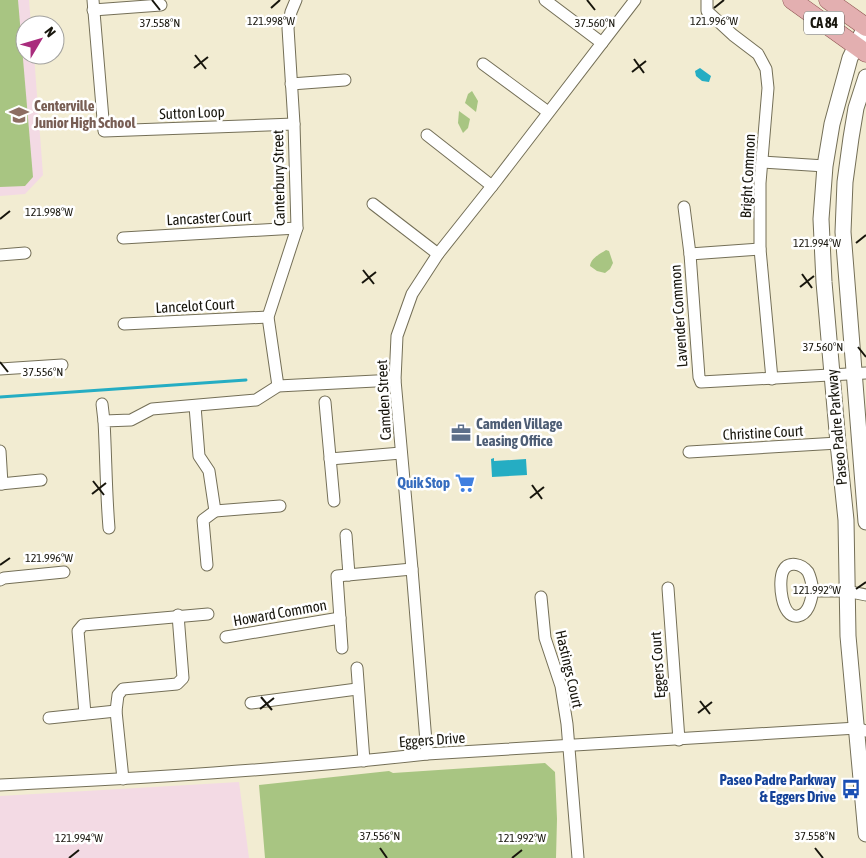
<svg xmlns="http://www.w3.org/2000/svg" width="866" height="858" font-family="'Asap Condensed',sans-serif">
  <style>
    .education { fill: #f3dae4 }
    .green { fill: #a8c582 }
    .water { fill: #25adc3 }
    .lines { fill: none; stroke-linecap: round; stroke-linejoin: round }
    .stream { stroke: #25adc3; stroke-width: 3 }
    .minor-casing { stroke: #746f57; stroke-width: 13 }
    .secondary-casing { stroke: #746f57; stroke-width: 17 }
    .primary-casing { stroke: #905754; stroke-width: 19 }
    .minor { stroke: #fff; stroke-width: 11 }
    .secondary { stroke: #fff; stroke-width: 15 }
    .primary { stroke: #e3afb0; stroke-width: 18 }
    .ticks { fill: none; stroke: #17150c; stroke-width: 2 }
    .labels { text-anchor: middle; stroke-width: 5; stroke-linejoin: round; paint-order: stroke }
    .shield { fill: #fff; stroke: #5d5b55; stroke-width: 1 }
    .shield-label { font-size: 14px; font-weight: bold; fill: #17150c }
    .education-label { font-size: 15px; font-weight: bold; fill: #785e54; stroke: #fff; text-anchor: start }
    .street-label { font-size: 15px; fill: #17150c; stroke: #fff }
    .service-label { font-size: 15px; font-weight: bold; fill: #4e5e75; stroke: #fff; text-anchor: start }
    .shop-label { font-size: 15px; font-weight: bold; fill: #366cbe; stroke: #fff; text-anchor: end }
    .transit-label { font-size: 15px; font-weight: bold; fill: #164399; stroke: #fff; text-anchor: end }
    .ticks-label { font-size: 12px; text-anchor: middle; fill: #17150c; stroke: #fff; stroke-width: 5; stroke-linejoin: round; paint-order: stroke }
  </style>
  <rect width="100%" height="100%" fill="#f2ecd2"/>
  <g class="education">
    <path d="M0 0H29L31 25H25V55H34L43 175 25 194 0 196Z"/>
    <path d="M239 782 249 858H0V796Z"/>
  </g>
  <g class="green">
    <path d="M0 0H18L33 177 25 186 0 187Z"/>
    <path d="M472 91 478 101 476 112 465 103 468 94Z"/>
    <path d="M459 111 470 119 468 128 463 133 458 123Z"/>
    <path d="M606 250 609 251 613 263 610 269 605 273 597 271 590 266C591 258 600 254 606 250Z"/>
    <path d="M545 763 555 772 557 819 556 858H265L259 785 389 771 393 773Z"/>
  </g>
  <g class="water">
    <path d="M700 68 711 76 709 82 702 81 696 76 695 71Z"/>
    <path d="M494 458V461L526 459 527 475 492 477 491 459Z"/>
  </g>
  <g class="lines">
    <path class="stream" d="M0 397 246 380"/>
    <defs>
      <g id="minor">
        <path d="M93 0 104 131 294 124"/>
        <path d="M545 0 602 43"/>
        <path d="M707 0V11L733 35 758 54 766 69 768 88 760 183V249L772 379"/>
        <path d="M93 10 161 5"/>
        <path d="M483 64 548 112"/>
        <path d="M291 84 345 80"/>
        <path d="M427 135 492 186"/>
        <path d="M762 162 825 166"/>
        <path d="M373 204 438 254"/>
        <path d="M684 207 690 254 699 377 701 382 866 373"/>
        <path d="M123 238 297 228"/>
        <path d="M690 254 760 249"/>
        <path d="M0 255 25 253"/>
        <path d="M124 324 268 317"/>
        <path d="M0 369 62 365"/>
        <path d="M278 386 268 317 297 228 294 124 288 28 291 12 296 0"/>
        <path d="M325 402 334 501"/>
        <path d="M102 404 104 421"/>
        <path d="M195 406 199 456 209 471 215 511 203 520 207 565"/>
        <path d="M0 451 2 484"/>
        <path d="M689 452 838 443"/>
        <path d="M330 459 401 453"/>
        <path d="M0 484 41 480"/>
        <path d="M215 511 280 506"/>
        <path d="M109 528C106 492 106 457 104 421L131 420 152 409 256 400 278 386 395 380"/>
        <path d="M346 535 349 575"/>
        <path d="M0 580 4 578 64 572"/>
        <path d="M668 588 679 740"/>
        <path d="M813 591C811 600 809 614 798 616 781 619 778 581 783 571 788 560 802 564 808 572 811 578 812 584 813 591H846L866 595"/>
        <path d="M541 597 545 638 561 686 567 724 578 858"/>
        <path d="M226 637 340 618"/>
        <path d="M342 648 337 576 412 569"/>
        <path d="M357 668 364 761"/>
        <path d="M251 703 357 689"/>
        <path d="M85 714 78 631 83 625 208 614"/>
        <path d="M49 718 116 711"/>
        <path d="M427 754 412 569 395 380 397 336 412 294 438 254 496 181 635 0"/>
        <path d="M123 779 116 711 118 695 123 689 177 684 183 678 178 615"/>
        <path d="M0 785C142 778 285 770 427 754L857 728 866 731"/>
      </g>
      <g id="secondary">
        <path d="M866 25 850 58 832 124 825 166 821 219 824 282 838 443 846 520 848 636 866 834"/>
        <path d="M866 77 856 108 851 138 845 182 843 232 866 522"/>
      </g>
      <g id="primary">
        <path d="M792 0 866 53"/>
        <path d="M828 0 866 27"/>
      </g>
    </defs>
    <use href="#minor" class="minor-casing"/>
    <use href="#secondary" class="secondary-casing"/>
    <use href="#primary" class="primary-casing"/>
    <use href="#minor" class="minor"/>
    <use href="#secondary" class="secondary"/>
    <use href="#primary" class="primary"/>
  </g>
  <path class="ticks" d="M152 0 160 10M587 0 595 10M271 8 280 0M714 8 724 0M195 55 206 69M634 59 644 73M194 68 208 57M632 72 646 61M0 219 10 211M856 243 866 235M363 270 374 284M802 274 812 288M362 283 376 272M800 287 814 276M858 347 866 357M0 362 8 372M93 481 104 495M532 485 542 499M92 494 106 483M530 498 544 487M0 565 10 558M856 589 866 582M261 697 272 710M700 701 710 714M260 709 274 698M698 713 712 702M380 848 387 858M815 848 823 858M69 858 79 850M512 858 522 850"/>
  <defs>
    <symbol id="school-bare" viewBox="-9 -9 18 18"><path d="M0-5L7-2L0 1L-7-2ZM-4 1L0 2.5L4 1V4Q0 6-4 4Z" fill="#8d6e63" stroke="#fff" stroke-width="2.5" paint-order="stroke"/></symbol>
    <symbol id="office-bare" viewBox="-9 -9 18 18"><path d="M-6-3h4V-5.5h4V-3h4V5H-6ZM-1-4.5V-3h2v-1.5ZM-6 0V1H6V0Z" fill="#5c6f8a" stroke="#fff" stroke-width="2.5" paint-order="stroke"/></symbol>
    <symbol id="supermarket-bare" viewBox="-9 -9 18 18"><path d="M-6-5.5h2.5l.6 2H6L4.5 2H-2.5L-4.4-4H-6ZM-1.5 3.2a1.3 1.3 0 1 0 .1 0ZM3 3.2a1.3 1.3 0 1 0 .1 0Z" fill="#3f7fe0" stroke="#fff" stroke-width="2.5" paint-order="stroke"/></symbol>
    <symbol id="bus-bare" viewBox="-9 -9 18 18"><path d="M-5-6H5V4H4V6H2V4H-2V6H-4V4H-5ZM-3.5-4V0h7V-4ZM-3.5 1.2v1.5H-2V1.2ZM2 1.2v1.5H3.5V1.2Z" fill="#1a4fb4" stroke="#fff" stroke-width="2.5" paint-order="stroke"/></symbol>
  </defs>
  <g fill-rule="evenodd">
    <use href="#school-bare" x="5" y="101" width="28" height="28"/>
    <use href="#office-bare" x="447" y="419" width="28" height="28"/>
    <use href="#supermarket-bare" x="451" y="469" width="28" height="28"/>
    <use href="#bus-bare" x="837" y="775" width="28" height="28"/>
  </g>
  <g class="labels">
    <rect class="shield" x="804" y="11.5" width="40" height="23" rx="4"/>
    <g class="shield-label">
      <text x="824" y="28">CA 84</text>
    </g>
    <g class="education-label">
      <text x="34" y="111">Centerville<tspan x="34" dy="17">Junior High School</tspan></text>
    </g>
    <g class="street-label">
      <text transform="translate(192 113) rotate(-2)" y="5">Sutton Loop</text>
      <text transform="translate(748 176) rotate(-87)" y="5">Bright Common</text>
      <text transform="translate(279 178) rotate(-91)" y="5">Canterbury Street</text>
      <text transform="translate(209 218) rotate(-3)" y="5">Lancaster Court</text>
      <text transform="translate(195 306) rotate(-3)" y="5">Lancelot Court</text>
      <text transform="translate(679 316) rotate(-94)" y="5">Lavender Common</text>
      <text transform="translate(384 400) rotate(-93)" y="5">Camden Street</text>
      <text transform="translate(837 427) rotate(-95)" y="5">Paseo Padre Parkway</text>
      <text transform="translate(763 433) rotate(-3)" y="5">Christine Court</text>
      <text transform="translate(280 613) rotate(-10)" y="5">Howard Common</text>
      <text transform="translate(658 665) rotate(-94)" y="5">Eggers Court</text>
      <text transform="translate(569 669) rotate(77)" y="5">Hastings Court</text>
      <text transform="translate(432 740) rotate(-4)" y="5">Eggers Drive</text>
    </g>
    <g class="service-label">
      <text x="476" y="429">Camden Village<tspan x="476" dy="17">Leasing Office</tspan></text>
    </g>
    <g class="shop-label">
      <text x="450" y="488">Quik Stop</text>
    </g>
    <g class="transit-label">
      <text x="836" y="785">Paseo Padre Parkway<tspan x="836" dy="17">&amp; Eggers Drive</tspan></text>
    </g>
  </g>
  <g class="ticks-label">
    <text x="271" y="25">121.998°W</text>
    <text x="714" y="25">121.996°W</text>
    <text x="595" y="27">37.560°N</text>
    <text x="160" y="27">37.558°N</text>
    <text x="49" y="216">121.998°W</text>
    <text x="817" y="247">121.994°W</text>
    <text x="823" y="351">37.560°N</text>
    <text x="43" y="376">37.556°N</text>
    <text x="49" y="562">121.996°W</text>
    <text x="817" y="594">121.992°W</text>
    <text x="380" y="840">37.556°N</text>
    <text x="815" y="840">37.558°N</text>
    <text x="79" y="842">121.994°W</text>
    <text x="522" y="842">121.992°W</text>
  </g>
  <g transform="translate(40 40) rotate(52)"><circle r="24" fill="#ffffff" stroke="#a2a19e"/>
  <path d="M0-4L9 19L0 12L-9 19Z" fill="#a92c7d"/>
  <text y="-8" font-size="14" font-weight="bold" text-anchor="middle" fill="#17150c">N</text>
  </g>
</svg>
